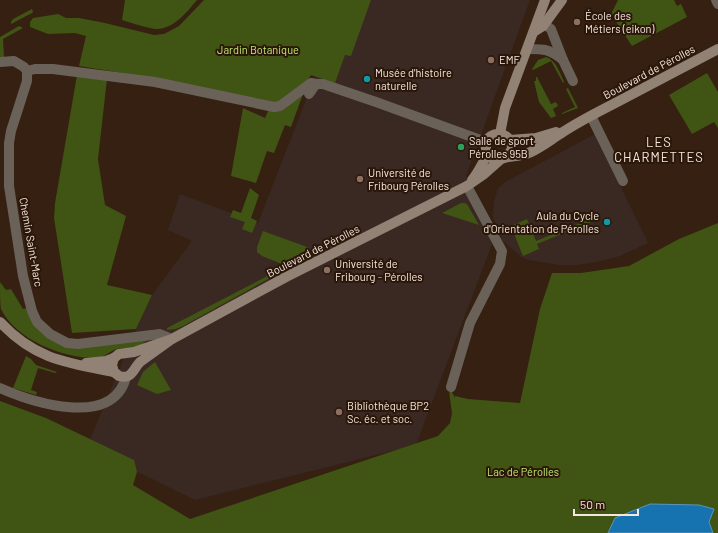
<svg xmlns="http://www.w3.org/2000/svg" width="718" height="533" font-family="Barlow,sans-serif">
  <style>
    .education { fill: #3a2822 }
    .green { fill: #405413 }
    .water { fill: #1772b0; stroke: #5a95be }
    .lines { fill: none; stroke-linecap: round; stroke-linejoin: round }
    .street { stroke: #6a6159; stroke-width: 10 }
    .secondary { stroke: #918275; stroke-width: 10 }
    .education-dot { fill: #8d6e63; stroke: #2a1709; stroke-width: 1.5 }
    .culture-dot { fill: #0f9aa8; stroke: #2a1709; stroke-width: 1.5 }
    .leisure-dot { fill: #2e9e5b; stroke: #2a1709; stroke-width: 1.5 }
    .labels { text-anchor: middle; stroke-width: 4; stroke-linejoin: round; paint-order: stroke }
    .poi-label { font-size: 11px; fill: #f6e7de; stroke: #2a1709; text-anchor: start }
    .park-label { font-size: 11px; fill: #c1ea71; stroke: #2a1709 }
    .street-label { font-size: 11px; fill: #f6e7de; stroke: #2a1709 }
    .quarter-label { font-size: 13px; letter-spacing: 1px; fill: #f6e7de; stroke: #2a1709 }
  </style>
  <rect width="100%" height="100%" fill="#352012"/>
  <g class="education">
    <path d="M345 0H530L466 176 492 244 416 445 195 500 87 447 136 329 152 295 192 241 168 230 180 194 258 223Z"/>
    <path d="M595 134 648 243 620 256 596 262 578 265H559L529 260 521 257 502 240 493 217 494 201 498 189 505 182Z"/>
  </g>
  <g class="green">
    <path d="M125 0H197C187 12 173 30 155 29 144 27 132 23 122 20Z"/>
    <path d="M204 0H371L351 56 345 55 335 83 311 75 305 84 279 102 273 103 166 80 79 66 86 36 75 33 48 34 30 27V22L33 18 58 14 66 18H79L105 23 154 35 164 34 179 26Z"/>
    <path d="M618 0H674L677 6 681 4 687 17 632 46 611 14Z"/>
    <path d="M32 9 33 12 32 13 11 24V22L13 19Z"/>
    <path d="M19 26 23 28 3 39 4 57 0 58V37Z"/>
    <path d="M546 57C556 60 560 73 564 82L563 83 551 61 533 70 532 69 538 60Z"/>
    <path d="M707 73 718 92V128L714 122 692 134 669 95Z"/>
    <path d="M77 75 107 79 98 159 105 205 126 216 107 285 152 295 136 329 72 333 54 218 55 203Z"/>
    <path d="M536 77H537L551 104 556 102 558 106 553 109 556 116 551 118 539 102 534 81H536Z"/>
    <path d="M568 88 578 108 562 114V113L575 107 566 89Z"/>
    <path d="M303 94 291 127 285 125 274 153 267 151 256 183 231 176 243 108 265 118 269 109Z"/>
    <path d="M250 188 259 195 251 218 257 221 252 233 242 229 245 222 230 217 233 210 241 213Z"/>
    <path d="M461 203H464L467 204 479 225 442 213Z"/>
    <path d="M595 217 596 220 537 244 539 249 523 256 511 226 527 219 536 241Z"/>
    <path d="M718 223V533H0V401L46 418 134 460 137 472 133 485 190 519 438 436 450 423 452 413 449 391 452 392 455 398V396L468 399 520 403 540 309 552 273H581L629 266 679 239Z"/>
    <path d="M263 231 310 248 282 264 262 256 257 252V247Z"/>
    <path d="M325 245 326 248 294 264 291 266 287 265Z"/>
    <path d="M279 270V273L183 326 176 329 167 330V328Z"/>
    <path d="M0 282 6 290 11 289 23 309 26 308 35 324 65 345 153 337 143 343 145 345C140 346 134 349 130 349 125 349 122 348 117 349 109 351 105 358 95 358 63 358 16 340 1 309 0 304 0 289 0 282Z"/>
    <path d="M26 356 31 359 36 365 57 372 55 373 38 368 31 390 37 392 36 395 13 388Z"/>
    <path d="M155 362 171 390 157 394 137 385 143 372Z"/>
  </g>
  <path class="water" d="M650 504 699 505 714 509 709 522 713 533H608L615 518Z"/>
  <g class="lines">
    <g class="street">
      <path d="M716 0 718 4"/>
      <path d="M538 20 551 29 563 60 573 81"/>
      <path d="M528 49C544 49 550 49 563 60"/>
      <path d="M0 62 14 61 24 67 27 71V81L11 131 9 143V186L23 276 32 311 37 322 50 334 67 343 78 344 160 334 172 339"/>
      <path d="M27 71 35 69H53L155 82 274 107 280 106 311 83 316 84H323L376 102 486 142"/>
      <path d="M309 94 316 84"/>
      <path d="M591 116 623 181"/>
      <path d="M451 387 470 323 500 264 502 251 467 186"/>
      <path d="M0 388C32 402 113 429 126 377"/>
    </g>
    <g class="secondary">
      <path d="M535 31 543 26 562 0"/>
      <path d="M500 134 505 108 545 0"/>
      <path d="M510 140 536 138 556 132"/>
      <path d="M507 157 512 149C512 127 482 131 486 149 487 153 490 157 493 159 499 161 502 158 508 157 514 156 520 156 526 154 538 150 549 141 560 134 579 121 600 111 621 100 653 83 686 66 718 49"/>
      <path d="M472 180C479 172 482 163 488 154"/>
      <path d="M0 322C34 359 67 363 114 372"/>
      <path d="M172 339 140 362C133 369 132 380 119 376L114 372 112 365 114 358 119 354 134 352 172 339 286 277 467 186 483 175 500 160"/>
      <path d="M86 363 106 361 114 358"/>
    </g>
  </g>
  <g class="education-dot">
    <circle cx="577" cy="22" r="4"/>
    <circle cx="491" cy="60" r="4"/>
    <circle cx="360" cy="179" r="4"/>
    <circle cx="327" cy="270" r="4"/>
    <circle cx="339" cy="412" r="4"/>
  </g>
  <g class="culture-dot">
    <circle cx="367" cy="79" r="4"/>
    <circle cx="607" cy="222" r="4"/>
  </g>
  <circle class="leisure-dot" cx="461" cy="147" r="4"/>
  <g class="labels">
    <g class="poi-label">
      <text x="585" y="20">École des<tspan x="585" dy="13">Métiers (eikon)</tspan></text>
      <text x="499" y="64">EMF</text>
      <text x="375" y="77">Musée d'histoire<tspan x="375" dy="13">naturelle</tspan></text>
      <text x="469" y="145">Salle de sport<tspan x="469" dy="13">Pérolles 95B</tspan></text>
      <text x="368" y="177">Université de<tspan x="368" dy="13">Fribourg Pérolles</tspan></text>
      <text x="599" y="220" text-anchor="end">Aula du Cycle<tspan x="599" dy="13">d'Orientation de Pérolles</tspan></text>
      <text x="335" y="268">Université de<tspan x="335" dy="13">Fribourg - Pérolles</tspan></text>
      <text x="347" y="410">Bibliothèque BP2<tspan x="347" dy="13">Sc. éc. et soc.</tspan></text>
    </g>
    <g class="park-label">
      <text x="258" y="54">Jardin Botanique</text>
      <text x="523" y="476">Lac de Pérolles</text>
    </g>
    <g class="street-label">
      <text transform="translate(649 72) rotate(-28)" y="4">Boulevard de Pérolles</text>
      <text transform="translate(31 242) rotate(80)" y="4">Chemin Saint-Marc</text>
      <text transform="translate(313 251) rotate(-27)" y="4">Boulevard de Pérolles</text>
    </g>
    <g class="quarter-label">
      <text x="659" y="147">LES<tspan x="659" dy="15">CHARMETTES</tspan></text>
    </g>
  </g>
  <path d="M574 509v6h64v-6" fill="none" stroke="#f6e7de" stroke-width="2"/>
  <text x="580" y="509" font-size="12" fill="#f6e7de" stroke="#2a1709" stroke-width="3" paint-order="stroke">50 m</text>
</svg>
